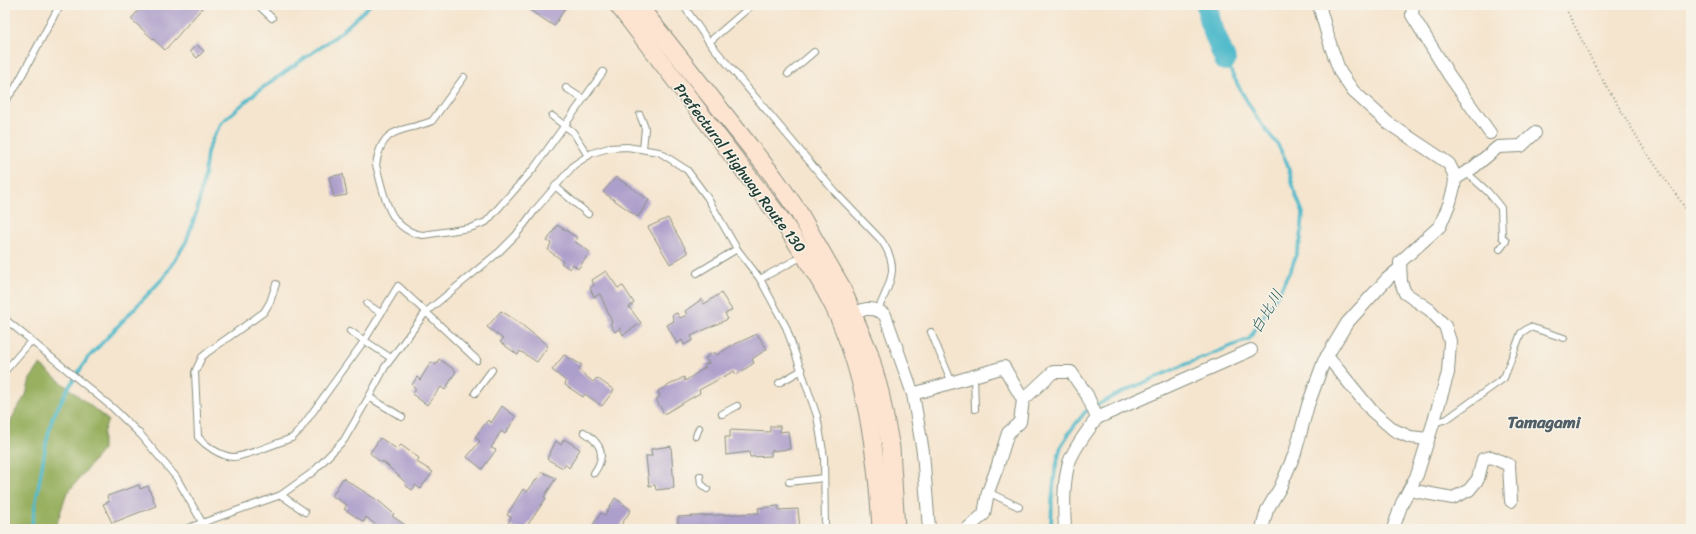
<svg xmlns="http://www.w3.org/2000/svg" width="1696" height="534" font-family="Sriracha,'Klee One',sans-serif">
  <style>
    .forest { fill: #98b061; stroke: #5c764a }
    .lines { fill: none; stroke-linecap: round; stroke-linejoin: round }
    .stream { stroke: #4fbacb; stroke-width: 3.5 }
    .river { stroke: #4fbacb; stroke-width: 22 }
    .building { fill: #ad9fcb }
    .lane-casing { stroke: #8a9182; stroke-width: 8 }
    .street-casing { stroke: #8a9182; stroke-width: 14 }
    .secondary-casing { stroke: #8a9182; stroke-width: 19 }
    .path { stroke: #8a9182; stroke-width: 2; stroke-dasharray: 1 3; stroke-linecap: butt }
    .lane { stroke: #fff; stroke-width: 6 }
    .street { stroke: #fff; stroke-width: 12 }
    .secondary { stroke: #fde4d1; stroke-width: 17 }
    .labels { text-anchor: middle; stroke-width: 3; stroke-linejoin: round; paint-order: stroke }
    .street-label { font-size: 15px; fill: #1f3d34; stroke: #f7f3e8 }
    .water-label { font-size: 16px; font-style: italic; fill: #2b5c5a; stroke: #f7f3e8 }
    .quarter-label { font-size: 17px; font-weight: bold; fill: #515f69; stroke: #f7f3e8 }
  </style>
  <rect width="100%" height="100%" fill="#f7f3e8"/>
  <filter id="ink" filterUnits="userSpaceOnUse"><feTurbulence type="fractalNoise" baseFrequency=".025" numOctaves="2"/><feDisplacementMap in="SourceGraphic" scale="8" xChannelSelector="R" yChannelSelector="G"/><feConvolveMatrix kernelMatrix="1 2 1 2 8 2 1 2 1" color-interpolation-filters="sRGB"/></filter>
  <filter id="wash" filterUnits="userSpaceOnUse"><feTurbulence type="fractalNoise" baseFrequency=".012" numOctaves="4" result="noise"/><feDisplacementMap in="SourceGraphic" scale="16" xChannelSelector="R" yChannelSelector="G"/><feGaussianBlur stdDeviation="0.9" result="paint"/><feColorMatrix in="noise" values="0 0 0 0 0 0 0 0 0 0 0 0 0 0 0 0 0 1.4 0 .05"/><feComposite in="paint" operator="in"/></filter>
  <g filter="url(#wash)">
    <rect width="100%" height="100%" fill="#f5e5cf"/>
    <path class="forest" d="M40 365 108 420 103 433V449L66 495 58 520 56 529H5V434L16 410 26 395 30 379Z"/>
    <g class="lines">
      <g class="stream">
        <path d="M31 529 46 444 52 419 67 390 87 359 164 277 186 242 197 211 205 170 207 152 213 138 222 122 258 91 339 34 370 5"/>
        <path d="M1051 529 1052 500 1055 471 1061 446 1071 430 1085 412 1114 396 1184 365 1249 339 1280 290 1292 267 1301 239 1303 213 1295 193 1287 163 1278 145 1259 121 1241 91 1225 60"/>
      </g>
      <path class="river" d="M1207 5 1210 22 1225 60"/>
    </g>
    <g id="blocks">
      <g class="building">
        <path d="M143 5H205L165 50 131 19Z"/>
        <path d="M522 5H567L554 26Z"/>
        <path d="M197 45 204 51 197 58 190 51Z"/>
        <path d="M343 174 347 195 334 197 329 177Z"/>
        <path d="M616 177 649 200 638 217 603 192Z"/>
        <path d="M668 218 688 253 670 264 648 227Z"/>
        <path d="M557 225 578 238 574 241 590 252 578 269 573 264 570 269 561 263 563 261 548 250 551 243 547 241Z"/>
        <path d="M606 271 618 288 623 286 634 303 629 307 641 323 623 335 620 328 615 332 610 324 612 322 600 294 594 297 590 288 594 285 592 280Z"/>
        <path d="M721 293 732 310 725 314 728 319 691 336 693 340 684 345 682 340 677 344 667 325 674 321 672 315 677 313 680 318 687 315 685 311 702 299 704 304Z"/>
        <path d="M501 311 517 321 548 346 537 362 520 351 518 355 500 342 503 339 487 327Z"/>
        <path d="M757 334 767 349 752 359 754 363 736 375 734 371 699 390 700 393 664 414 656 399 660 397 658 391 684 377 685 381 706 367 704 365 709 363 705 358 714 352 717 355 729 347Z"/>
        <path d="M564 355 582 365 578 369 593 382 597 378 614 390 602 406 585 394 583 397 565 385 566 381 552 370Z"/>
        <path d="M439 359 456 371 445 390 441 387 427 405 412 394 416 390 412 385 417 377 420 380 431 362 436 365Z"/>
        <path d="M502 406 516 417 505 434 501 431 491 448 496 450 482 469 467 457 480 441 475 437 488 420 491 423Z"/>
        <path d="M770 426H780V432L788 431 790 449 771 451V456L750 457 749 452 726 455 725 437H730V430L770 432Z"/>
        <path d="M380 438 397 449 401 445 419 458 417 462 433 472 420 489 416 485 412 490 405 485 406 483 387 465 382 461 381 463 370 453Z"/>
        <path d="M564 439 580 449 569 468 565 464 563 468 547 459 556 441 561 445Z"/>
        <path d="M671 446 674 488 656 490 655 485 649 486 646 456H652L651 449Z"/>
        <path d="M542 472 556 478 544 497 546 498 525 529H515L508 524 511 517 507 515 523 489 527 492Z"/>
        <path d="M343 478 380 502 394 514 392 516 411 529H381L366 517 364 522 344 509 347 505 332 496Z"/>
        <path d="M139 485 140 489 148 486 156 506 112 523 103 504 109 502 107 496Z"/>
        <path d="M615 498 631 510 619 528 615 526 613 529H590L601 513 605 515Z"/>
        <path d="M779 506V510L798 509 800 529H678V517L759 513 758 508Z"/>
      </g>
    </g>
  </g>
  <g filter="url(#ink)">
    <use href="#blocks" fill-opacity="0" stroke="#8a9182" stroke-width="1"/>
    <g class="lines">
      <defs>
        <g id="lane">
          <path d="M258 5 272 18"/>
          <path d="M683 5 709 42 835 192 881 240C901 268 890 282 878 310"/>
          <path d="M709 42 752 5"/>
          <path d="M788 74 814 52"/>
          <path d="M464 77 432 121C403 133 382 124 376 165 384 194 388 231 423 235L470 228 486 222 534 168 603 72"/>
          <path d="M566 88 583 99"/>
          <path d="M5 101 15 88 56 12 62 5"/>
          <path d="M640 115 645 128 643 149"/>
          <path d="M552 116 573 132 588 156"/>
          <path d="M1466 172 1488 192 1501 208 1502 237 1506 241 1500 249"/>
          <path d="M555 186 588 214"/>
          <path d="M697 273 737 249"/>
          <path d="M760 279 803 256"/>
          <path d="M276 284 270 302 264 312 208 352 202 357 195 372 198 437C206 446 220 456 233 457 245 457 279 442 292 438L299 431 364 341 398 286 477 360"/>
          <path d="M367 304 381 313"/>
          <path d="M5 319 113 408 141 435 176 477 206 529"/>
          <path d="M350 331 391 358"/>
          <path d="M931 332 952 383"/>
          <path d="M5 371 31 341"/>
          <path d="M974 376 975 409"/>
          <path d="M779 383 802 370"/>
          <path d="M475 393 492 370"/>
          <path d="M369 397 402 417"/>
          <path d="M722 414 737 406"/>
          <path d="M1434 423 1447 419 1504 378 1521 333 1530 327 1564 338"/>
          <path d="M584 432C601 443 607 455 594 473"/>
          <path d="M696 436 699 428"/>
          <path d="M700 476 701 484 707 489"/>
          <path d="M789 482 824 478"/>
          <path d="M988 492 1019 507"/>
          <path d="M281 495 305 512"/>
          <path d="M185 529 281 495 313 472 344 440 369 397 385 367 426 312 499 252 516 235 535 210 574 165 592 153 609 148 627 147 659 152 687 170 707 197 737 249 760 279 786 327 817 416 824 457 825 529"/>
        </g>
        <g id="street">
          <path d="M1319 5 1331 47 1340 72 1353 91 1388 123 1442 159 1449 164 1453 172 1455 179 1454 187 1450 202 1440 226 1400 262 1401 282 1405 293 1430 310 1445 326 1450 341 1448 373 1433 424 1417 475 1402 503 1393 529"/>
          <path d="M1413 5 1412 15 1449 75 1490 133"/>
          <path d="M1455 179 1474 167 1498 147 1521 146 1535 133"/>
          <path d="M846 317C861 310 871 304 885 315L913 394 923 452 929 529"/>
          <path d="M1327 356 1372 411 1394 430 1410 437 1428 439"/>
          <path d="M913 394 1004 367 1023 400 1020 422 1008 433 997 468 988 492 984 514 967 529"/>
          <path d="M1023 400 1053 372H1071L1087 395 1097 418C1088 430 1071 452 1068 466 1063 486 1064 509 1065 529"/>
          <path d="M1097 418 1251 350"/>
          <path d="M1409 490 1453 498 1469 490 1478 479 1483 459 1491 457 1509 465 1511 501"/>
          <path d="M1262 529 1267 510 1280 488 1295 453 1308 405 1324 361 1347 323 1387 279 1399 269"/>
        </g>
        <g id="secondary">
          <path d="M618 5 783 222C801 249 818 276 833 305 866 374 877 454 881 529"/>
          <path d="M638 5 774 177 798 211 841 286 869 352 880 392 891 448 896 529"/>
        </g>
      </defs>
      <use href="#lane" class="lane-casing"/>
      <use href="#street" class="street-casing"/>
      <use href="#secondary" class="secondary-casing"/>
      <path class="path" d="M1564 5 1598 72 1644 149 1691 216"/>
      <use href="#lane" class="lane"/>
      <use href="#street" class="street"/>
      <use href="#secondary" class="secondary"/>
    </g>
  </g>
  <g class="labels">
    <g class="street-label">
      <text transform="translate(740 168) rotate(53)" y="5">Prefectural Highway Route 130</text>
    </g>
    <g class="water-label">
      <text transform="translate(1266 311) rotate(-59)" y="6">白比川</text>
    </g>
    <g class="quarter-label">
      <text x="1544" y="428">Tamagami</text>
    </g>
  </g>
  <rect width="1696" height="534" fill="none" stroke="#f7f3e8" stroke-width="20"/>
</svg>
